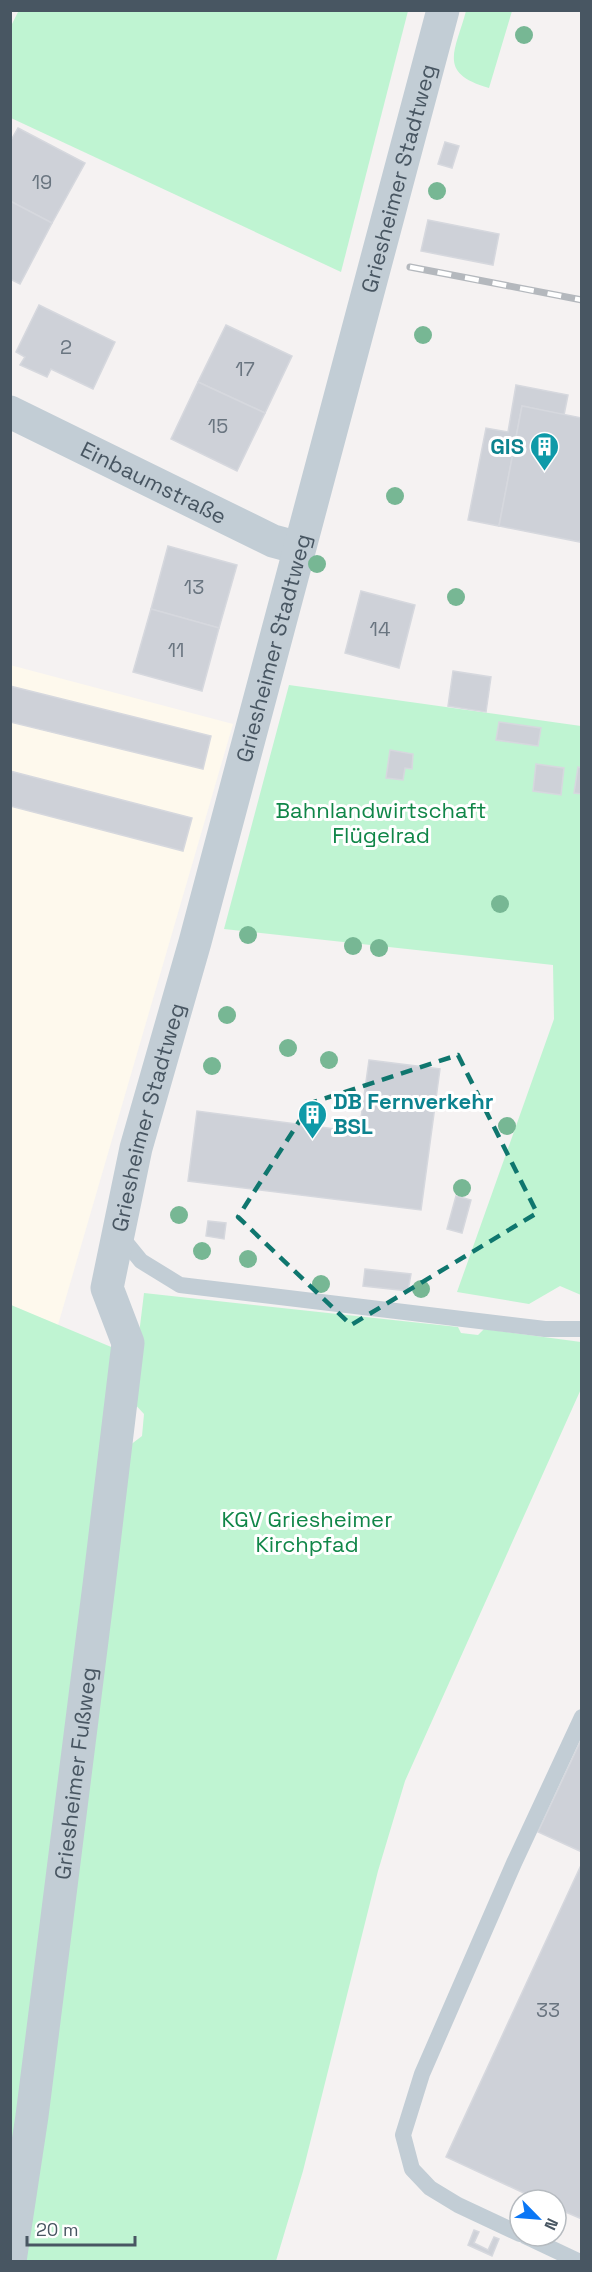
<svg xmlns="http://www.w3.org/2000/svg" width="592" height="2272" font-family="'Space Grotesk',sans-serif">
  <style>
    .commercial { fill: #fef9ed }
    .green { fill: #bff4d2 }
    .building { fill: #ced1d8; stroke: #d6d8de; stroke-width: 1.5 }
    .lines { fill: none; stroke-linecap: round; stroke-linejoin: round }
    .lane { stroke: #c2cdd5; stroke-width: 16 }
    .street { stroke: #c2cdd5; stroke-width: 33 }
    .rail-casing { stroke: #b4b8bd; stroke-width: 7 }
    .rail { stroke: #fff; stroke-width: 4.5; stroke-dasharray: 14; stroke-linecap: butt }
    .tree { fill: #77b794 }
    .marked { fill: none; stroke: #0f766e; stroke-width: 4.5; stroke-dasharray: 12 8; stroke-linejoin: round }
    .labels { text-anchor: middle; stroke-width: 6; stroke-linejoin: round; paint-order: stroke }
    .number-label { font-size: 20px; fill: #6a7580 }
    .street-label { font-size: 22px; fill: #485662; stroke: #fff }
    .culture-label { font-size: 22px; font-weight: bold; fill: #0d838f; stroke: #fff; text-anchor: end }
    .park-label { font-size: 22px; fill: #108648; stroke: #fff }
  </style>
  <rect width="100%" height="100%" fill="#f5f2f2"/>
  <path class="commercial" d="M10 665 233 724 58 1325 11 1305Z"/>
  <g class="green">
    <path d="M19 10 408 11 341 272 11 118V26Z"/>
    <path d="M466 11H512L489 88C437 73 455 52 466 11Z"/>
    <path d="M289 685 581 726V1295L560 1286 529 1304 457 1292 554 1019 553 965 224 929Z"/>
    <path d="M144 1293 458 1327 461 1333 478 1335 484 1329 581 1342V1389L405 1781 378 1871 303 2171 276 2261 20 2262 125 1449 142 1436 144 1414 131 1400Z"/>
    <path d="M11 1305 116 1349 11 2207Z"/>
  </g>
  <g class="building">
    <path d="M18 128 85 163 52 223 10 201V142Z"/>
    <path d="M445 142 459 146 452 168 438 164Z"/>
    <path d="M10 201 52 223 20 284 10 279Z"/>
    <path d="M428 220 499 234 493 265 421 251Z"/>
    <path d="M39 305 115 342 93 389 51 369 47 377 20 365 25 357 16 352Z"/>
    <path d="M226 325 292 356 265 413 198 382Z"/>
    <path d="M198 382 265 413 237 471 171 439Z"/>
    <path d="M516 385 568 395 564 415 522 406 499 526 468 520 486 428 508 432Z"/>
    <path d="M522 406 582 418V533L580 542 499 526Z"/>
    <path d="M168 546 237 565 219 628 151 609Z"/>
    <path d="M361 591 415 605 399 668 345 653Z"/>
    <path d="M151 609 219 628 202 691 133 672Z"/>
    <path d="M453 671 491 677 486 712 448 706Z"/>
    <path d="M10 686 211 736 203 769 10 722Z"/>
    <path d="M499 722 541 728 538 746 496 740Z"/>
    <path d="M390 750 413 754 412 769 405 768 403 780 386 778Z"/>
    <path d="M536 764 564 768 561 795 533 791Z"/>
    <path d="M578 767 582 768V794L574 793Z"/>
    <path d="M10 771 192 818 183 851 10 806Z"/>
    <path d="M369 1060 440 1069 421 1210 188 1181 197 1111 359 1132Z"/>
    <path d="M456 1196 471 1200 462 1233 447 1229Z"/>
    <path d="M208 1221 226 1223 224 1239 206 1236Z"/>
    <path d="M365 1269 411 1274 408 1291 363 1286Z"/>
    <path d="M582 1738V1852L538 1832Z"/>
    <path d="M582 1863V2219L556 2208V2200H539L446 2157Z"/>
    <path d="M474 2230 479 2232 474 2243 488 2250 494 2237 499 2239 492 2256 468 2245Z"/>
  </g>
  <g class="lines">
    <g class="lane">
      <path d="M119 1234 141 1261 180 1285 545 1329H582"/>
      <path d="M520 2234 458 2205 430 2188 412 2169 403 2135 422 2074 514 1863 582 1717"/>
      <path d="M525 2236 580 2262"/>
    </g>
    <g class="street">
      <path id="s1" d="M10 412 273 541 299 548"/>
      <path id="s2" d="M10 2261 32 2116 99 1585 128 1343 107 1288 136 1148 195 942 443 10"/>
    </g>
    <defs>
      <path id="rail" d="M410 267 582 300"/>
    </defs>
    <use href="#rail" class="rail-casing"/>
    <use href="#rail" class="rail"/>
  </g>
  <g class="tree">
    <circle cx="524" cy="35" r="9"/>
    <circle cx="437" cy="191" r="9"/>
    <circle cx="423" cy="335" r="9"/>
    <circle cx="395" cy="496" r="9"/>
    <circle cx="317" cy="564" r="9"/>
    <circle cx="456" cy="597" r="9"/>
    <circle cx="500" cy="904" r="9"/>
    <circle cx="248" cy="935" r="9"/>
    <circle cx="353" cy="946" r="9"/>
    <circle cx="379" cy="948" r="9"/>
    <circle cx="227" cy="1015" r="9"/>
    <circle cx="288" cy="1048" r="9"/>
    <circle cx="329" cy="1060" r="9"/>
    <circle cx="212" cy="1066" r="9"/>
    <circle cx="507" cy="1126" r="9"/>
    <circle cx="462" cy="1188" r="9"/>
    <circle cx="179" cy="1215" r="9"/>
    <circle cx="202" cy="1251" r="9"/>
    <circle cx="248" cy="1259" r="9"/>
    <circle cx="321" cy="1284" r="9"/>
    <circle cx="421" cy="1289" r="9"/>
  </g>
  <path class="marked" d="M458 1055 537 1213 351 1325 238 1217 311 1103Z"/>
  <defs>
    <symbol id="building-pin" viewBox="-11 -11 22 30"><path d="M0 17L-7.5 6A9.5 9.5 0 1 1 7.5 6Z" fill="#0f9aa8" stroke="#fff"/><path d="M-4-6H4V6H1V3H-1V6H-4ZM-2.5-4.3h1.7v1.8h-1.7ZM.8-4.3h1.7v1.8H.8ZM-2.5-1h1.7V.8h-1.7ZM.8-1h1.7V.8H.8Z" fill="#fff"/></symbol>
  </defs>
  <g fill-rule="evenodd">
    <use href="#building-pin" x="528" y="430" width="33" height="45"/>
    <use href="#building-pin" x="296" y="1098" width="33" height="45"/>
  </g>
  <g class="labels">
    <g class="number-label">
      <text x="42" y="189">19</text>
      <text x="66" y="354">2</text>
      <text x="245" y="376">17</text>
      <text x="218" y="433">15</text>
      <text x="194" y="594">13</text>
      <text x="380" y="636">14</text>
      <text x="176" y="657">11</text>
      <text x="548" y="2017">33</text>
    </g>
    <g class="street-label">
      <text dy="8" stroke="none"><textPath href="#s2" startOffset="2132">Griesheimer Stadtweg</textPath></text>
      <text dy="8" stroke="none"><textPath href="#s1" startOffset="160">Einbaumstraße</textPath></text>
      <text dy="8" stroke="none"><textPath href="#s2" startOffset="1646">Griesheimer Stadtweg</textPath></text>
      <text dy="8" stroke="none"><textPath href="#s2" startOffset="1160">Griesheimer Stadtweg</textPath></text>
      <text dy="8" stroke="none"><textPath href="#s2" startOffset="492">Griesheimer Fußweg</textPath></text>
    </g>
    <g class="culture-label">
      <text x="524" y="454">GIS</text>
      <text x="333" y="1109" text-anchor="start">DB Fernverkehr<tspan x="333" dy="25">BSL</tspan></text>
    </g>
    <g class="park-label">
      <text x="381" y="818">Bahnlandwirtschaft<tspan x="381" dy="25">Flügelrad</tspan></text>
      <text x="307" y="1527">KGV Griesheimer<tspan x="307" dy="25">Kirchpfad</tspan></text>
    </g>
  </g>
  <rect width="592" height="2272" fill="none" stroke="#485662" stroke-width="24"/>
  <g transform="translate(538 2218) rotate(115)"><circle r="28" fill="#ffffff" stroke="#b6bbc0" stroke-width="1.5"/>
  <path d="M0-4.5L10 22L0 15L-10 22Z" fill="#0b77f5"/>
  <text y="-9" font-size="16" font-weight="bold" text-anchor="middle" fill="#485662">N</text>
  </g>
  <path d="M27 2236v9h108v-9" fill="none" stroke="#485662" stroke-width="3"/>
  <text x="36" y="2236" font-size="18" fill="#485662" stroke="#ffffff" stroke-width="4.5" paint-order="stroke">20 m</text>
</svg>
